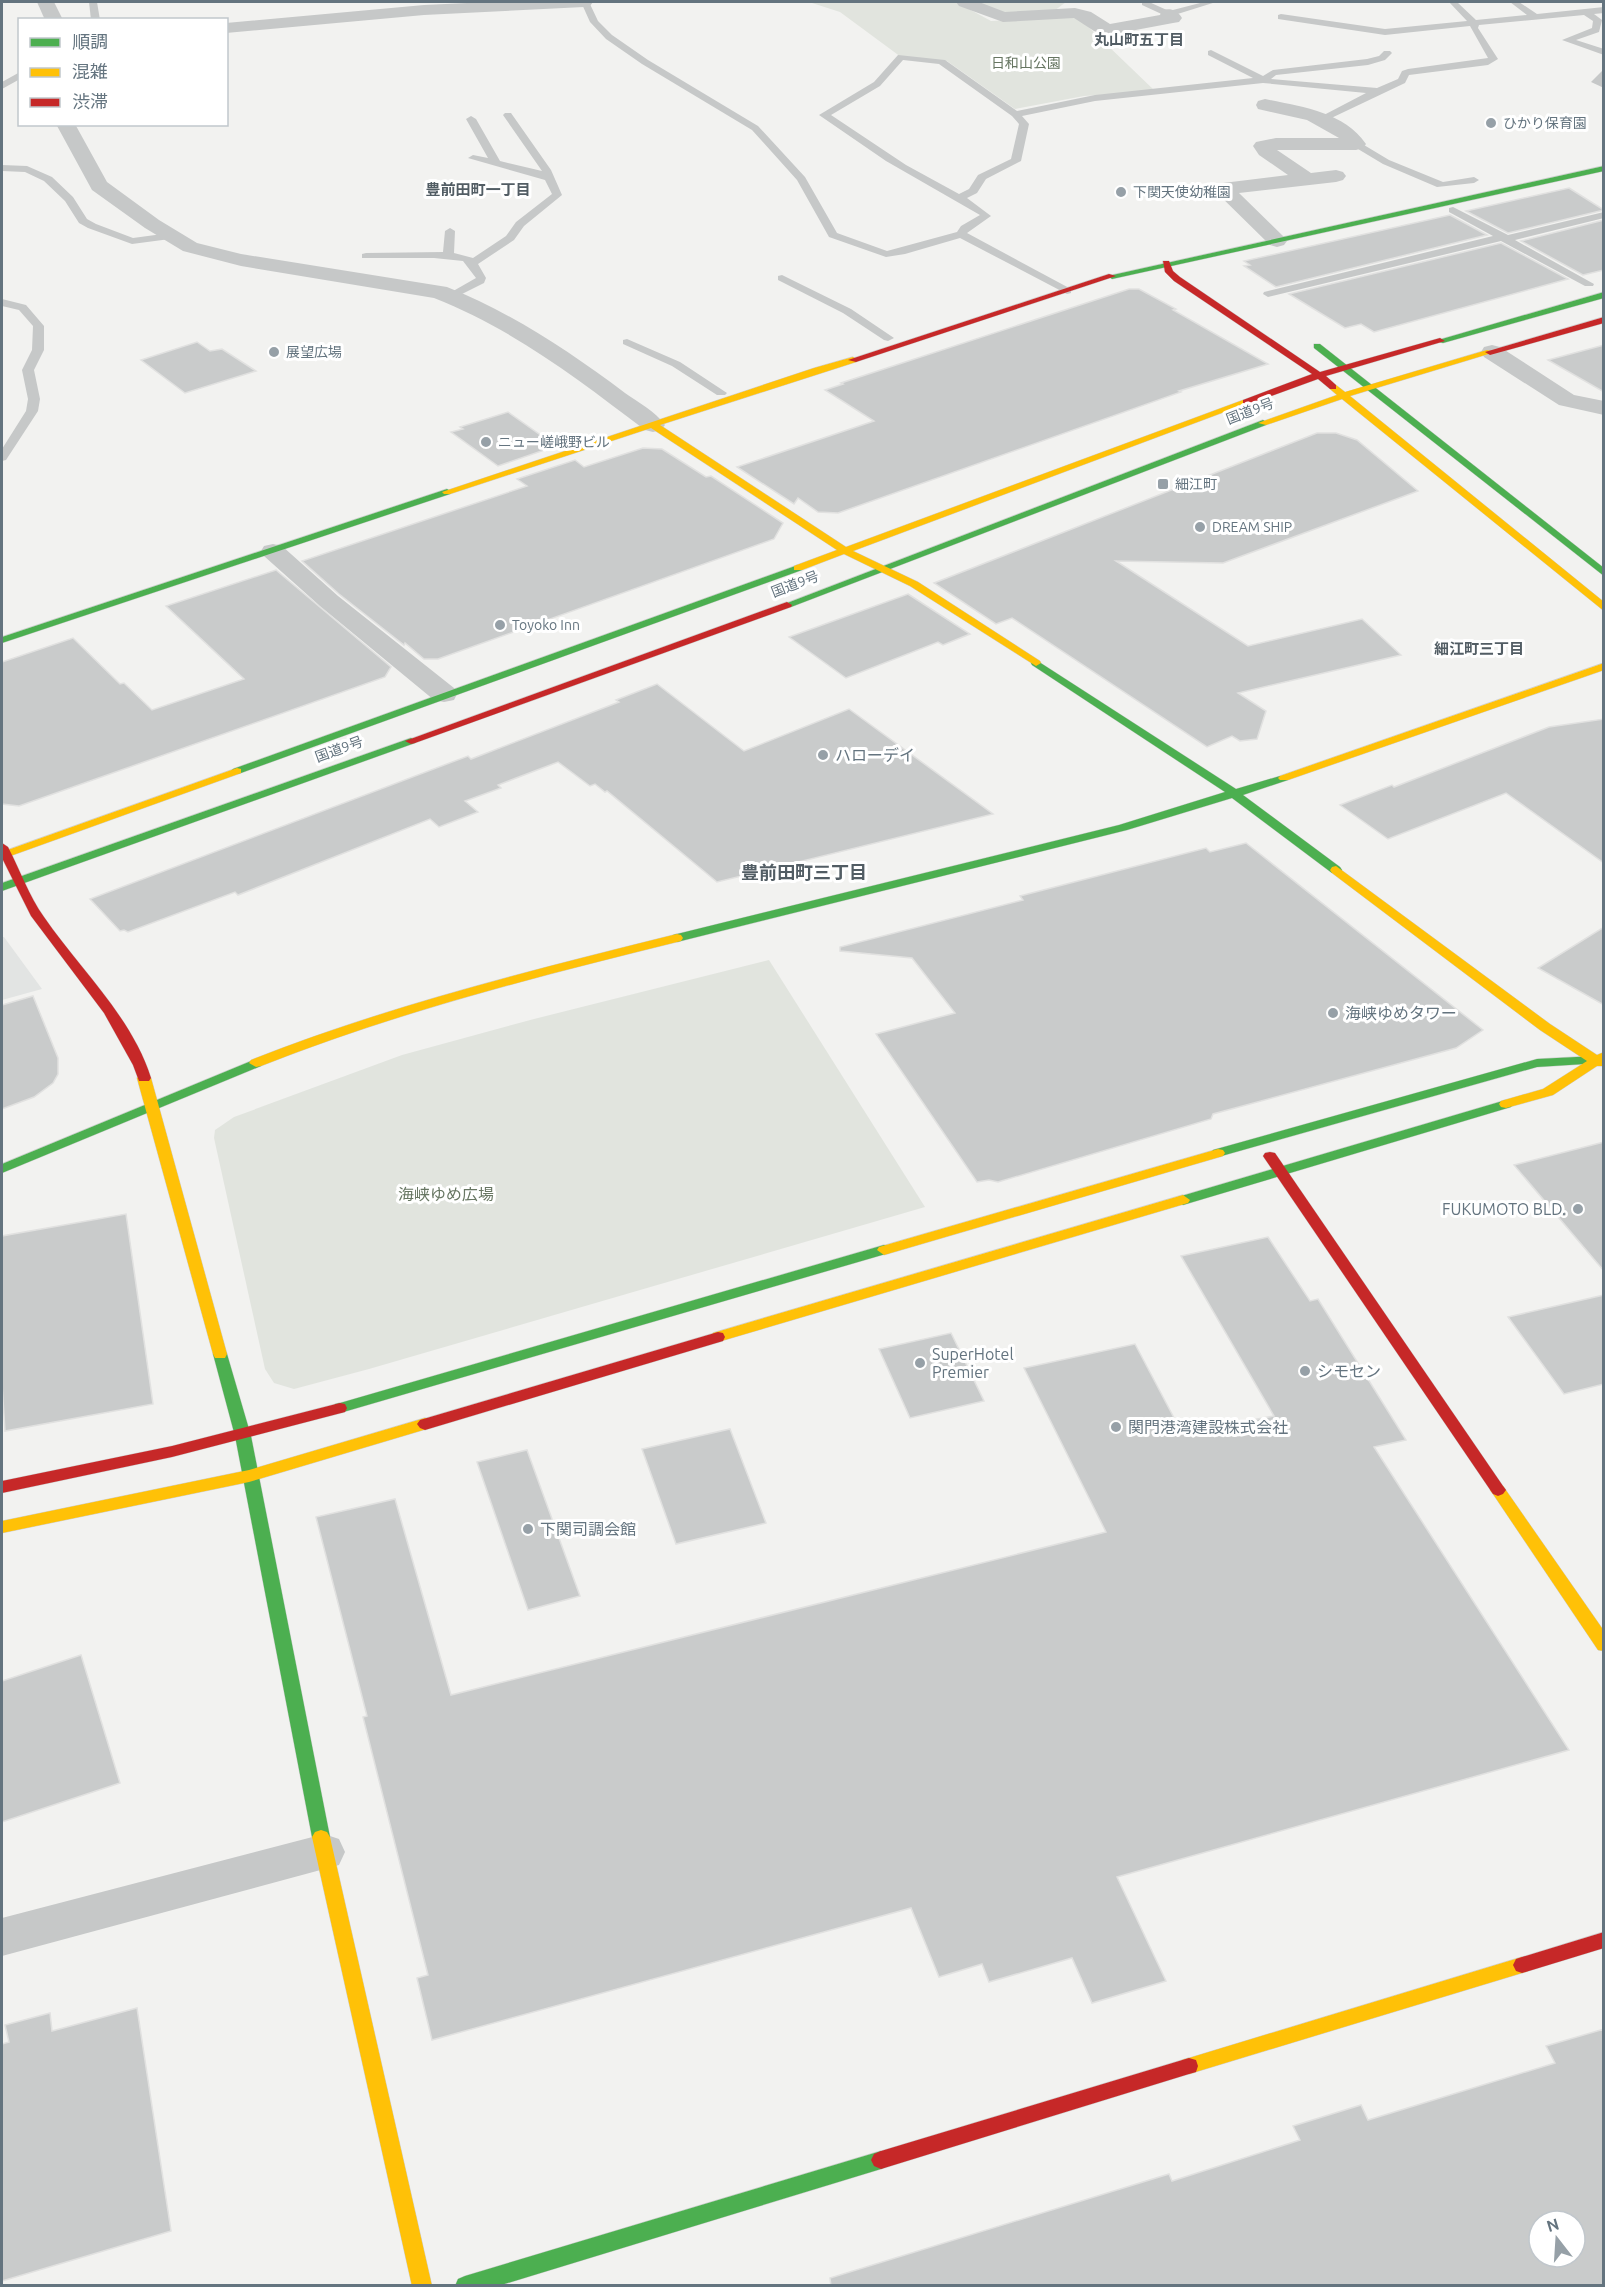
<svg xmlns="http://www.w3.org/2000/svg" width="1605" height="2287" font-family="Ubuntu,'Noto Sans JP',sans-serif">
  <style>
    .built { fill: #e2e4e3 }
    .green { fill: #e1e4de }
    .building { fill: #c9cbcb; stroke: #e1e1e0; stroke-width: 1.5; fill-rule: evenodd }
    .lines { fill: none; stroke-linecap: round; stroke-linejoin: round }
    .fast-casing { stroke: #cfd0d0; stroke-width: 1 }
    .slow-casing { stroke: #cfd0d0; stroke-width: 1 }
    .jam-casing { stroke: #cfd0d0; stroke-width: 1 }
    .lane { fill: #c6c8c8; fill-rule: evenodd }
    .street { fill: #c6c8c8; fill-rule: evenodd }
    .fast { fill: #4caf50; fill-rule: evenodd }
    .slow { fill: #ffc107; fill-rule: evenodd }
    .jam { fill: #c62828; fill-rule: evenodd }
    .poi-dot { fill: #96a0a7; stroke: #fff; stroke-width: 2 }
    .labels { text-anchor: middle; stroke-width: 6; stroke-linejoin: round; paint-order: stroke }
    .far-park-label { font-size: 14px; fill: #677662; stroke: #fff }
    .far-poi-label { font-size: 14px; fill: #64747f; stroke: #fff; text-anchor: start }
    .far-street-label { font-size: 14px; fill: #64747f; stroke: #fff }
    .far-neighbourhood-label { font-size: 15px; font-weight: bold; fill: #525d64; stroke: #fff }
    .poi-label { font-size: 16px; fill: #64747f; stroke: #fff; text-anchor: start }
    .park-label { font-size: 16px; fill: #677662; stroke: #fff }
    .neighbourhood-label { font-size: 18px; font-weight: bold; fill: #525d64; stroke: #fff }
  </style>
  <rect width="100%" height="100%" fill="#f2f2f0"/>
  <path class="built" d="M2 937H4L42 989 2 1000Z"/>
  <g class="green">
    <path d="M809 2H956L991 21 1078 17 1155 91 1084 96 1015 109 947 61 901 57 840 12Z"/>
    <path d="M965 2H1066L1050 14 1012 17 983 10Z"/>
    <path d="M769 960 925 1207 369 1369 294 1389 274 1383 265 1369 214 1138 215 1130 234 1117 402 1055 534 1019Z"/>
  </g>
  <g class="building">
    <path d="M1569 188 1604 210 1508 233 1466 211Z"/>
    <path d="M1450 215 1487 235 1276 287 1244 266 1250 265 1244 261Z"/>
    <path d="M1604 220V270L1583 275 1521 241Z"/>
    <path d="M1501 243 1568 279 1374 332 1361 324 1345 328 1289 294Z"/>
    <path d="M1129 289H1139L1176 309 1173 310 1268 364 1179 391 1181 392 838 513 818 512 798 498 794 504 737 467 874 421 825 390 843 384 841 383Z"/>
    <path d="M197 342 210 351 222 349 256 371 185 393 141 360Z"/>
    <path d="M1604 345V392L1548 360Z"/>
    <path d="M508 412 556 446 498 466 451 432 463 429 460 427Z"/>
    <path d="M1317 433H1336L1357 440 1418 491 1223 563 1116 561 1248 646 1362 619 1401 655 1238 693 1266 711 1257 739 1240 741 1232 736 1207 747 1012 618 996 624 934 583Z"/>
    <path d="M643 448 662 449 706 477 711 476 783 523 774 539 438 659H424L405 643 404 645 339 594 302 561 527 486 517 479 575 460 584 467Z"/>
    <path d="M276 570 391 667 385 677 19 806 2 804V662L73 638 120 684 124 683 152 710 244 679 166 606Z"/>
    <path d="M908 594 970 634 943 645 938 642 846 678 789 637Z"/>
    <path d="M657 684 744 751 849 709 993 814 717 882 607 791 605 792 595 784 590 786 558 762 498 785 501 788 465 801 478 812 439 827 430 819 238 895 235 892 128 932 124 930 120 931 90 899 468 756 471 759 619 702 616 700Z"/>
    <path d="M1604 719V863L1506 793 1388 839 1340 805 1392 785 1394 787 1549 727Z"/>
    <path d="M1246 843 1483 1030 1456 1048 1213 1114 1211 1119 998 1182 989 1180 977 1182 876 1034 955 1013 912 958 840 951V947L1023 900 1020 896 1206 848 1210 852Z"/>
    <path d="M1604 927V1005L1538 968Z"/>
    <path d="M33 996 58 1058V1074L53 1083 34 1097 2 1109V1005Z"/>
    <path d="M1604 1142V1271L1514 1165Z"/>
    <path d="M126 1214 153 1404 5 1431 2 1384V1236Z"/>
    <path d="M1268 1237 1310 1301 1318 1299 1406 1440 1374 1447 1569 1750 1117 1877 1166 1981 1092 2003 1072 1958 989 1982 982 1964 939 1977 911 1908 432 2040 417 1978 428 1975 363 1717 367 1716 316 1517 395 1499 451 1695 1106 1532 1024 1368 1135 1344 1182 1433 1274 1416 1181 1256Z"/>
    <path d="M1604 1295V1384L1564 1394 1508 1317Z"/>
    <path d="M951 1333 984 1401 910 1418 879 1349Z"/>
    <path d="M730 1429 766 1523 676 1544 642 1449Z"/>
    <path d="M527 1450 580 1596 528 1610 477 1462Z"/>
    <path d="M81 1655 120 1783 2 1822V1681Z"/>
    <path d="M137 2008 171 2231 2 2281V2044L9 2042 5 2025 50 2013 52 2031Z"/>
    <path d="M1604 2029V2286H831L830 2278 1169 2174 1172 2181 1300 2140 1293 2126 1361 2105 1368 2120 1555 2063 1546 2046ZM1539 2221H1575V2257H1539Z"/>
  </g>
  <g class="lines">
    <defs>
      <g id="fast">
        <path d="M1604 166V171L1112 279 1108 276Z"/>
        <path d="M1604 292V298L1443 343 1435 341Z"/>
        <path d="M1314 344H1320L1604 568V576L1314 348Z"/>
        <path d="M1263 420 1268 423 1266 425 791 607H783L782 605Z"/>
        <path d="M447 489 452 492 450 494 2 643V637Z"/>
        <path d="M798 565 803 568 802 570 241 773 237 774 231 771 233 769Z"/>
        <path d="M1036 660 1236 789 1280 776H1288V780L1243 795 1340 867 1342 870 1340 873H1332L1232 798 1127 830 677 942 673 941 671 938 673 935 1119 825 1225 792 1032 665 1031 663Z"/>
        <path d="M411 738 417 741 415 743 2 891V883Z"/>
        <path d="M1596 1056 1603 1060 1601 1063 1537 1067 1218 1157 1211 1153 1213 1150 1537 1059Z"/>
        <path d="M256 1059 261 1060 263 1063 261 1066 2 1173V1164Z"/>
        <path d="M1506 1100 1511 1101 1513 1104 1511 1107 1183 1205 1176 1200 1178 1197Z"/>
        <path d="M884 1245 889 1247 891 1250 889 1253 340 1413 335 1412 333 1408 335 1404 340 1403Z"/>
        <path d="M220 1349 225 1350 227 1354 251 1436 330 1837 327 1842 321 1844 315 1842 312 1837 235 1436 213 1354 215 1350Z"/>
        <path d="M881 2151 888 2154 891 2160 888 2166 881 2169 498 2286H455L458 2279 465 2276Z"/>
      </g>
      <g id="slow">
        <path d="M1487 350 1495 352 1350 396 1604 602V611L1342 399 1266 425 1258 423 1337 395 1330 389V385H1336L1345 392Z"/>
        <path d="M853 357 858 360 856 362 660 425 846 547 1243 400 1251 402 853 551 918 582 1040 661 1041 663 1036 666 910 586 844 554 802 570H794V566L837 550 651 428 450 494H444L442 492 814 368Z"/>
        <path d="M1604 663V670L1288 780H1280L1278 778 1280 776Z"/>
        <path d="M237 768 241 769V773L2 859V852Z"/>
        <path d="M1336 866 1550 1024 1597 1055 1604 1052V1066H1597L1553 1095 1506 1108 1501 1107 1499 1104 1501 1101 1543 1089 1587 1061 1540 1030 1332 873 1330 870 1332 867Z"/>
        <path d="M677 934 681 935 683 938 681 941C539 976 397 1012 261 1066L256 1067 249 1063 251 1060C390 1005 533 970 677 934Z"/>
        <path d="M144 1074 151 1078 227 1354 225 1358H215L213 1354 137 1078Z"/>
        <path d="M1218 1149 1223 1150 1225 1153 1223 1156 884 1255 877 1250 879 1247Z"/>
        <path d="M1183 1195 1190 1200 1188 1203 718 1342 713 1341 711 1337 713 1333Z"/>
        <path d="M425 1418 430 1420 433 1424 430 1428 249 1482 2 1533V1521L249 1470Z"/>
        <path d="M1498 1484 1503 1486 1604 1631V1651L1598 1650 1493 1494 1490 1490 1493 1486Z"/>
        <path d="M321 1830 327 1832 330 1837 432 2286H412L312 1837 315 1832Z"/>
        <path d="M1522 1957 1528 1959 1531 1965 1528 1971 1522 1973 1189 2074 1182 2072 1180 2066 1182 2060 1189 2058Z"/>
      </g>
      <g id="jam">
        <path d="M1163 261H1169L1173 271 1180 277 1320 372 1440 338 1445 341 1326 376 1336 385V389H1330L1318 379 1249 404H1243V400L1312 374 1174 281 1165 272Z"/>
        <path d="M1109 274 1116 276 856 362 848 360Z"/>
        <path d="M1604 317V323L1490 355 1485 352Z"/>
        <path d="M787 602 792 605 791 607 415 743 411 744 405 741Z"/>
        <path d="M2 843 8 847C20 870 29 896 44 917 79 968 132 1017 151 1078L149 1081H139L133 1065 104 1013 31 916 2 858Z"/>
        <path d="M1270 1152 1275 1153 1503 1486 1506 1490 1503 1494 1498 1496 1493 1494 1265 1159 1263 1156 1265 1153Z"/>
        <path d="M718 1332 723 1333 725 1337 723 1341 425 1430 420 1428 417 1424 420 1420Z"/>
        <path d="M340 1403 345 1404 347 1408 345 1412 172 1457 2 1493V1481L172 1446Z"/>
        <path d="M1604 1932V1948L1522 1973 1516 1971 1513 1965 1516 1959 1522 1957Z"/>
        <path d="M1189 2058 1196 2060 1198 2066 1196 2072 1189 2074 881 2169 874 2166 871 2160 874 2154 881 2151Z"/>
      </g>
    </defs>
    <use href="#fast" class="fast-casing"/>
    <use href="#slow" class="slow-casing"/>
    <use href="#jam" class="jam-casing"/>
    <g class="lane">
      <path d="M89 2H97L100 20H91Z"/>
      <path d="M581 2H589L598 21 612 35 648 60 758 126 805 177 837 233 887 251 957 232 961 226 980 215 886 161 819 115 874 82 898 55 945 60 1017 111 1095 95 1253 78 1208 55V51L1211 50 1263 76 1273 70 1367 59 1379 56 1384 51H1390L1392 53 1385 60 1368 65 1276 75 1271 79 1377 88 1398 79 1402 71 1408 69 1488 58 1470 26 1385 35 1278 19V15L1281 14 1385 29 1467 21 1449 2H1457L1476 20 1527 15 1510 2H1519L1537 14 1604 7V13L1594 14 1602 20 1599 32 1576 40 1604 49V55L1562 40 1592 28 1593 21 1584 15 1479 25 1478 28 1498 59 1488 65 1409 75 1405 83 1325 121 1320 118 1322 116 1366 93 1263 83 1095 101 1022 116 1029 124 1021 161 986 179 977 193 967 198 991 216 967 233 1071 289V293L1067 294 960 238 905 254 886 257 829 237 797 180 752 130 642 64 606 39 590 22ZM903 60 939 64 1012 116 1019 124 1011 159 978 175 969 189 959 194 906 165 831 115 880 86Z"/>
      <path d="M1142 2H1149L1169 11 1204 2H1216L1168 17 1142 5Z"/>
      <path d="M1604 69V88L1591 82Z"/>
      <path d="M20 72V79L2 89V82Z"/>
      <path d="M505 113H511L551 170 562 195 524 226 514 240 478 264 486 278 484 283 452 299 447 296 448 294 476 278 463 261 434 258H362V254L366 253 443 252 445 231 450 228 455 231 454 253 473 258 506 236 516 222 552 194 545 180 468 158 473 155 488 158 466 119 471 116 476 119 500 161 542 171 503 115Z"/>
      <path d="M1353 142H1359L1389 160 1443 182 1474 177 1479 180 1474 183 1437 187 1383 164 1353 146Z"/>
      <path d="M2 165 27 166 52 177 73 197 87 219 96 224 133 238 170 233 175 236 170 239 132 244 88 228 79 223 65 201 44 181 25 172 2 171Z"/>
      <path d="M1453 207 1508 235 1604 212V218L1515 240 1594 284 1593 286H1585L1501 241 1268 297 1263 294 1264 292 1493 236 1449 212V208Z"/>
      <path d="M782 275 851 309 894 338 888 341 884 340 843 313 778 280V276Z"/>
      <path d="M2 299 26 305 44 326V350L34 370 40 399 38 411 6 460 2 461V449L26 411 28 399 22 370 32 350 33 326 19 310 2 306Z"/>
      <path d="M627 339 680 362 727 393 725 395H717L672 366 623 344V340Z"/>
    </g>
    <g class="street">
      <path d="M37 2H54L63 20H45Z"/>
      <path d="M488 2H593L590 6 584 7 424 15 226 33V23L424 5Z"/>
      <path d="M956 2H979L1005 12 1075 8 1091 12 1110 24 1160 15 1162 10C1171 8 1177 10 1182 18L1179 22 1173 23 1109 35 1094 31 1074 18 1003 22 959 6Z"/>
      <path d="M1265 99C1301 107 1343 111 1366 144L1363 148 1356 150H1277L1311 173 1336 170 1343 172 1346 176 1343 180 1336 182 1239 193 1284 237 1287 241 1284 245 1277 247 1270 245 1213 189 1216 185 1223 183 1288 175 1259 155 1253 146 1256 142 1276 138H1339L1307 120 1258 109 1256 105 1258 101Z"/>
      <path d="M56 124H75L107 182 159 220 197 243 241 254 447 287C512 313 569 351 625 393 638 402 656 412 665 425L661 430 653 432 645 430C578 379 513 329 434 298L241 266 183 251 145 228 92 190Z"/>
      <path d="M1492 345 1500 347 1574 395 1604 401V415L1559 405 1484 357 1481 352 1484 347Z"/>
      <path d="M273 544 282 546 338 596 454 688 457 694 454 700 444 702 434 700 320 606 264 556 261 551 264 546Z"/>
      <path d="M324 1834 339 1839 345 1852 339 1865 2 1956V1918Z"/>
    </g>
    <use href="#fast" class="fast"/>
    <use href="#slow" class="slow"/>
    <use href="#jam" class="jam"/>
  </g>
  <g class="poi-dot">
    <circle cx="1491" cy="123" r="6"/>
    <circle cx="1121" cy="192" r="6"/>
    <circle cx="274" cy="352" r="6"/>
    <circle cx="486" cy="442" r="6"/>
    <rect x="1157" y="478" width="12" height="12" rx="3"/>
    <circle cx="1200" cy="527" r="6"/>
    <circle cx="500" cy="625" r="6"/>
    <circle cx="823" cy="755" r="6"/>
    <circle cx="1333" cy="1013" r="6"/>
    <circle cx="1578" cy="1209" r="6"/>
    <circle cx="920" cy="1363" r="6"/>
    <circle cx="1305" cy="1371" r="6"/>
    <circle cx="1116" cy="1427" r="6"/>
    <circle cx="528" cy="1529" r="6"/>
  </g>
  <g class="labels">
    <g class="far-park-label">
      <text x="1026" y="68">日和山公園</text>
    </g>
    <g class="far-poi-label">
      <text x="1503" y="128">ひかり保育園</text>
      <text x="1133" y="197">下関天使幼稚園</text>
      <text x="286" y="357">展望広場</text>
      <text x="498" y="447">ニュー嵯峨野ビル</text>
      <text x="1175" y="489">細江町</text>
      <text x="1212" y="532">DREAM SHIP</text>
      <text x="512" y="630">Toyoko Inn</text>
    </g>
    <g class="far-street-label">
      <text transform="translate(1250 411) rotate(-21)" y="5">国道9号</text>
      <text transform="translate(795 584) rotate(-21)" y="5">国道9号</text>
      <text transform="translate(339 749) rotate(-20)" y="5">国道9号</text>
    </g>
    <g class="far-neighbourhood-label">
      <text x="1139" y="45">丸山町五丁目</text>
      <text x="478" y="195">豊前田町一丁目</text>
      <text x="1479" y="654">細江町三丁目</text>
    </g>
    <g class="poi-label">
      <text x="835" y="761">ハローデイ</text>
      <text x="1345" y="1019">海峡ゆめタワー</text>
      <text x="1566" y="1215" text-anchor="end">FUKUMOTO BLD.</text>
      <text x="932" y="1360">SuperHotel<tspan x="932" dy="18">Premier</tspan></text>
      <text x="1317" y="1377">シモセン</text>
      <text x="1128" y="1433">関門港湾建設株式会社</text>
      <text x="540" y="1535">下関司調会館</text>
    </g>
    <g class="park-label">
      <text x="446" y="1200">海峡ゆめ広場</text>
    </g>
    <g class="neighbourhood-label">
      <text x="804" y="879">豊前田町三丁目</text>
    </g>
  </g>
  <rect width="1605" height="2287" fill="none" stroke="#64747f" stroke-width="6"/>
  <rect x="18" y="18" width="210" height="108" fill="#ffffff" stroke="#c1c7cc" stroke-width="1.5"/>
  <rect x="30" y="38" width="30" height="9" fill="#4caf50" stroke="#c1c7cc" stroke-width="1.5"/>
  <text x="72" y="48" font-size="18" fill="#64747f">順調</text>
  <rect x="30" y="68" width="30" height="9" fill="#ffc107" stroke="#c1c7cc" stroke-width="1.5"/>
  <text x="72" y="78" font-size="18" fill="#64747f">混雑</text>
  <rect x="30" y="98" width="30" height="9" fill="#c62828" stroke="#c1c7cc" stroke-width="1.5"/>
  <text x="72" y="108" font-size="18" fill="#64747f">渋滞</text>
  <g transform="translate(1557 2239) rotate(343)"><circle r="28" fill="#ffffff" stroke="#c1c7cc" stroke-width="1.5"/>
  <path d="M0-4.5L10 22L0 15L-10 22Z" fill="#96a0a7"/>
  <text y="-9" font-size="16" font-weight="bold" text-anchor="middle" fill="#64747f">N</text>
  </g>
</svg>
